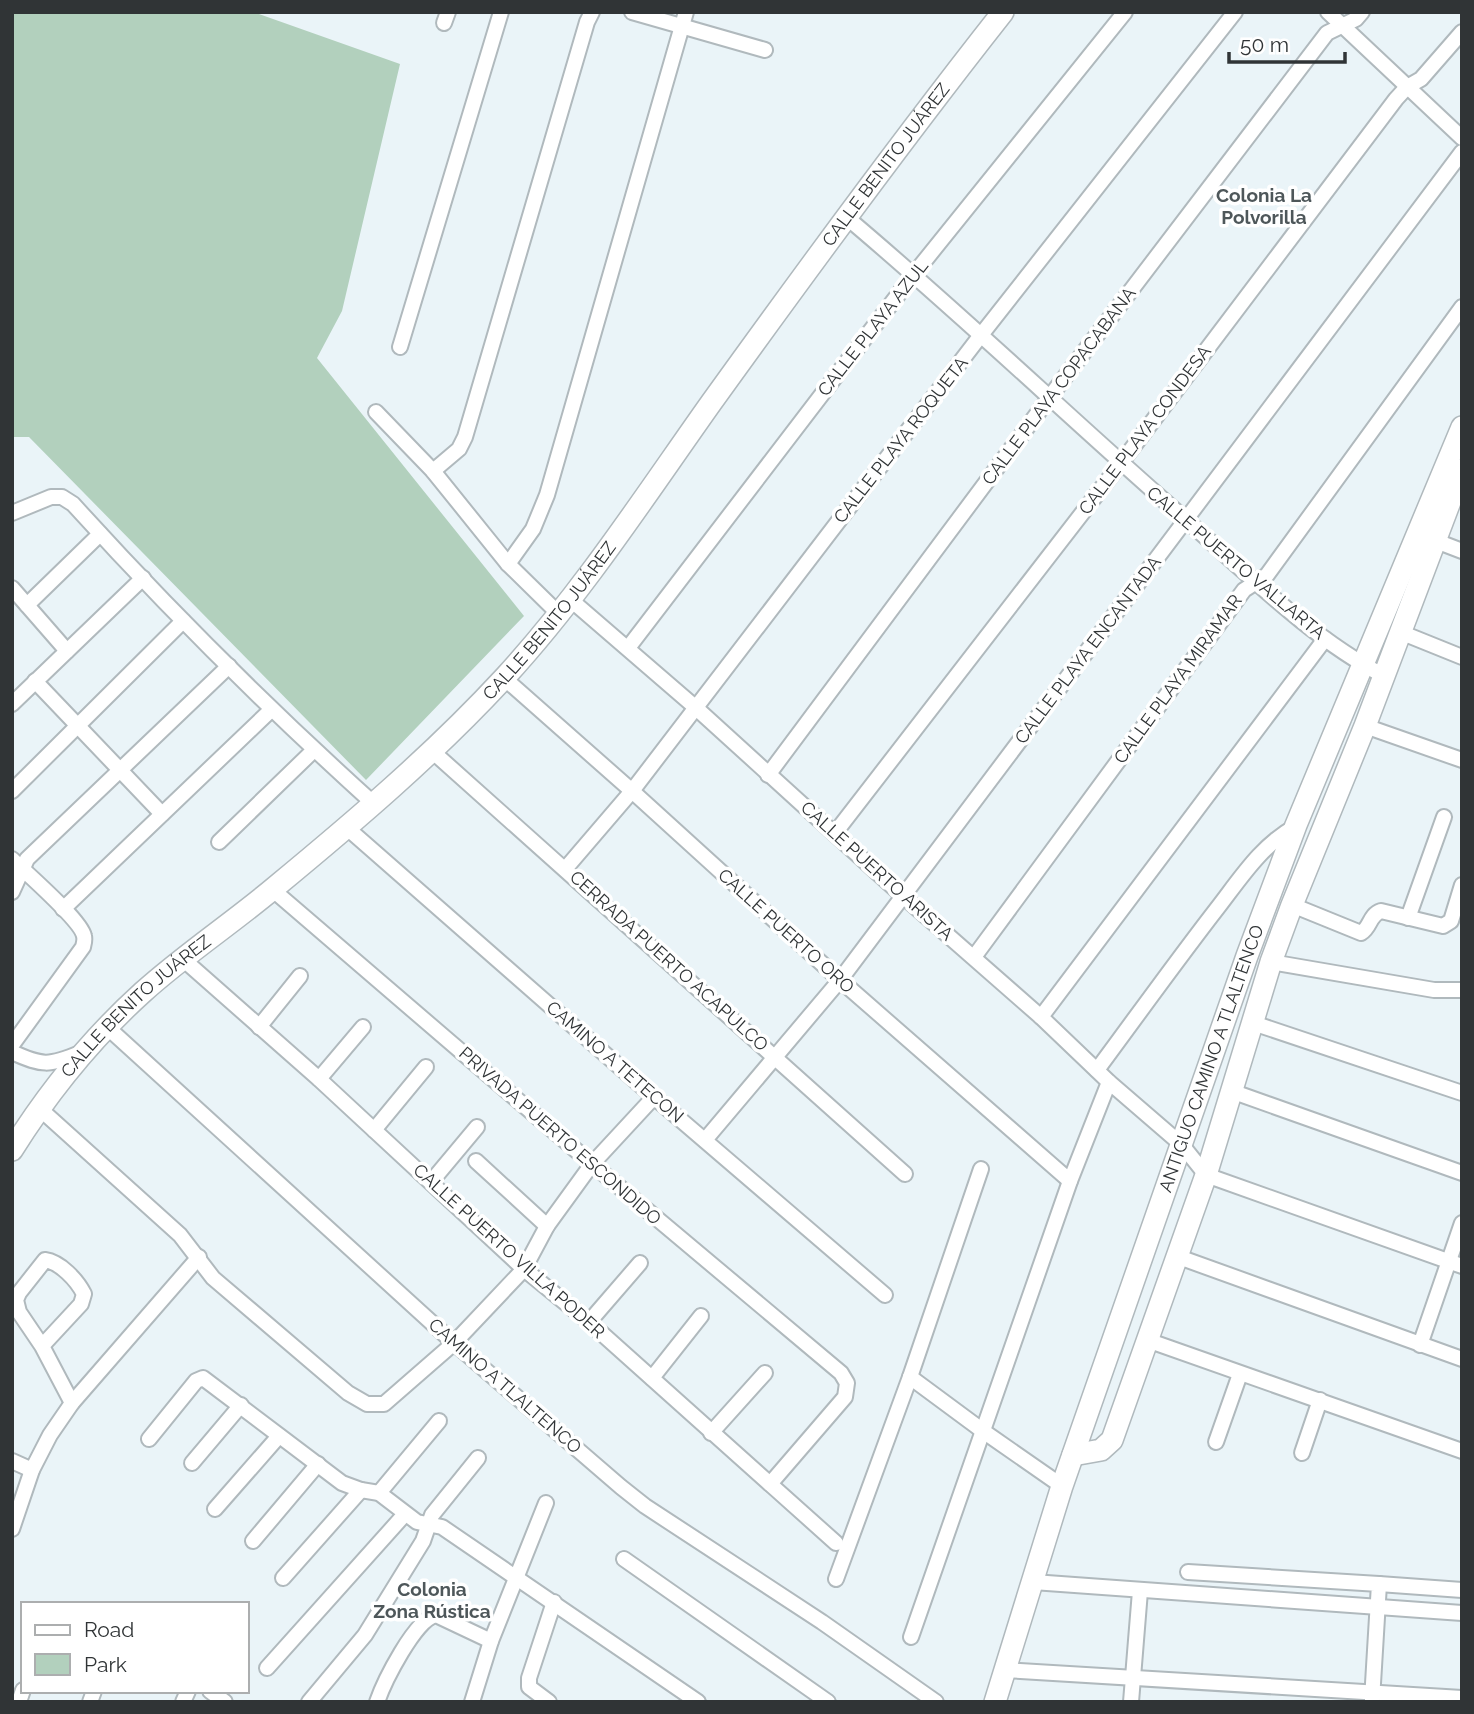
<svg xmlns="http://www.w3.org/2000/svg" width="1474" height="1714" font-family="Raleway,sans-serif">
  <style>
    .green { fill: #b2d0bd }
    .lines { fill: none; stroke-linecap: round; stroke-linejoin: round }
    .street-casing { stroke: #b0b9bd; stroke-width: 18 }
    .secondary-casing { stroke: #b0b9bd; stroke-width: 24 }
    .street { stroke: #fff; stroke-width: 14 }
    .secondary { stroke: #fff; stroke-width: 21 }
    .labels { text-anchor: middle; stroke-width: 7; stroke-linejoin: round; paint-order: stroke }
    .street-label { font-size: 18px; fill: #303436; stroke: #fff }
    .neighbourhood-label { font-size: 19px; font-weight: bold; fill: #4e575a; stroke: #fff }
  </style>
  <rect width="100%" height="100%" fill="#eaf4f8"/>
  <path class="green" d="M12 12H253L400 64 342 311 317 358 524 616 366 780 29 437H12Z"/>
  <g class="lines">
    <defs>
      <g id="street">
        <path d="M632 12 765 50"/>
        <path d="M1328 12 1462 138"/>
        <path d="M444 23 448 12"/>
        <path d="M845 216C964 316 1076 424 1193 526 1253 579 1313 639 1384 676"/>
        <path d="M400 347 501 12"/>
        <path d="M376 412 433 471 508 564 559 614"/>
        <path d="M433 471 459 449 465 437 587 22 592 12"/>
        <path d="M12 513 51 497H62L73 504C168 609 269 709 374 804"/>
        <path d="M1436 541 1462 551"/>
        <path d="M508 564 533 529 547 495 686 12"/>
        <path d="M12 588 67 651"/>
        <path d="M571 600 695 707 903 896 1041 1017 1109 1082 1182 1145 1206 1175 1462 1266"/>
        <path d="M27 605 100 534"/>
        <path d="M1400 632 1462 657"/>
        <path d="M628 648 914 274 1125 12"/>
        <path d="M504 678 632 791 840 980 1070 1181"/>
        <path d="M35 681 162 814"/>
        <path d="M12 704 143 578"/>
        <path d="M1365 726 1462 760"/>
        <path d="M432 751 905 1174"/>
        <path d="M768 775 1049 398 1327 33 1356 19 1362 12"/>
        <path d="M12 791 183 621"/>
        <path d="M346 827 654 1097 885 1295"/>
        <path d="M835 833 1121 463 1396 99 1407 87 1421 79 1462 32"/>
        <path d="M219 842 314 750"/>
        <path d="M12 859C26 873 81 920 84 936 85 940 84 943 83 947L12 1045"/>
        <path d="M566 868 632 791 981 335 1235 12"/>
        <path d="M273 890 592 1164 841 1373 847 1383 845 1397 770 1484"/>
        <path d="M12 892 27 859 229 666"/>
        <path d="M1292 905 1361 933C1371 927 1369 915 1381 911L1443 926 1451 921 1462 885"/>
        <path d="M63 909 271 710"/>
        <path d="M1408 918 1444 817"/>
        <path d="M974 957 1244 590 1267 575 1462 307"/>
        <path d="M184 960 319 1079 524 1269 589 1322 836 1543"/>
        <path d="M1271 962 1434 990H1462"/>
        <path d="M1041 1017 1325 639"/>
        <path d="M1253 1023 1462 1093"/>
        <path d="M107 1027 454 1343 621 1487 645 1506 822 1622 936 1702"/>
        <path d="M259 1027 300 976"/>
        <path d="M12 1052C42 1066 49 1066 80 1053"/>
        <path d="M1097 1070C1137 1016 1177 960 1219 906 1242 876 1262 845 1296 826"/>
        <path d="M319 1079 363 1027"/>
        <path d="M1231 1091 1462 1173"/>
        <path d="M39 1108 180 1235 213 1278 348 1393 367 1404H384L454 1343 524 1269 547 1226 592 1164 654 1097"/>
        <path d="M374 1130 426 1067"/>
        <path d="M705 1140 840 980 1462 152"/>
        <path d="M476 1161 547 1226"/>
        <path d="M431 1182 477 1127"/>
        <path d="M1176 1256 1462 1359"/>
        <path d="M589 1322 640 1263"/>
        <path d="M1147 1340 1462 1451"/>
        <path d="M1420 1345 1462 1223"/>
        <path d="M42 1346 81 1304 84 1294C77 1280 60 1262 45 1260L19 1293 16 1300 19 1312 42 1346 72 1403"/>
        <path d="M910 1377 983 1431 1062 1486"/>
        <path d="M652 1378 701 1316"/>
        <path d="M711 1433 765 1373"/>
        <path d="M149 1439 196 1381 203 1378 342 1483 361 1490 379 1493 417 1522 442 1527 698 1702"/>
        <path d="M1216 1442 1240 1374"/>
        <path d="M1302 1453 1320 1400"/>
        <path d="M12 1461 32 1470"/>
        <path d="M192 1463 241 1405"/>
        <path d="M379 1493 439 1421"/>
        <path d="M215 1509 279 1436"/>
        <path d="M12 1529 32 1470 50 1435 72 1403 199 1257"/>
        <path d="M253 1541 318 1464"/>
        <path d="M624 1559 828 1702"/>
        <path d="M1188 1572 1379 1584 1372 1700"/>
        <path d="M283 1578 361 1490"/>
        <path d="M836 1579 910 1377 981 1169"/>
        <path d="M1033 1582 1462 1613"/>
        <path d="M1379 1584 1462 1590"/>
        <path d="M911 1637 1070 1181 1109 1082"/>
        <path d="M267 1668 405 1514"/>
        <path d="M1005 1670 1462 1698"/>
        <path d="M210 1691 225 1702"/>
        <path d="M19 1702 23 1690"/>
        <path d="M90 1702 94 1691"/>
        <path d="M183 1702 188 1691"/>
        <path d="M309 1702 365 1635 423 1541 432 1515 478 1458"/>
        <path d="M377 1702C384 1682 415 1619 436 1615L491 1641"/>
        <path d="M472 1702 491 1641 546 1503"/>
        <path d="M549 1702 529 1687V1678L554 1602"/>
        <path d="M1131 1702 1140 1591"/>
      </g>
      <g id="secondary">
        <path id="s1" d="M12 1150C49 1091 91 1039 143 992 184 955 231 924 274 888 354 822 434 754 505 677 582 593 645 496 711 403 806 271 902 140 1003 12"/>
        <path d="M1073 1455 1101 1450 1112 1440 1206 1175 1271 962 1292 905 1365 726 1462 470"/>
        <path id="s2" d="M995 1702 1062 1486 1247 956 1296 825 1462 427"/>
      </g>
    </defs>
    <use href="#street" class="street-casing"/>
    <use href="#secondary" class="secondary-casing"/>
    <use href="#street" class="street"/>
    <use href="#secondary" class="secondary"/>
  </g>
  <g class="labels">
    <g class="street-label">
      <text dy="6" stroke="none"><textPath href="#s1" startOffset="1325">CALLE BENITO JUÁREZ</textPath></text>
      <text transform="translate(873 328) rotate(-52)" y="6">CALLE PLAYA AZUL</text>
      <text transform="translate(1059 386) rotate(-53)" y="6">CALLE PLAYA COPACABANA</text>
      <text transform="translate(1145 430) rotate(-53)" y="6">CALLE PLAYA CONDESA</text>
      <text transform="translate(901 440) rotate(-52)" y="6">CALLE PLAYA ROQUETA</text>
      <text transform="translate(1236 563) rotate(40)" y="6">CALLE PUERTO VALLARTA</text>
      <text dy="6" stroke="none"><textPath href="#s1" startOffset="758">CALLE BENITO JUÁREZ</textPath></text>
      <text transform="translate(1088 650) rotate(-53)" y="6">CALLE PLAYA ENCANTADA</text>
      <text transform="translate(1178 679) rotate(-54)" y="6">CALLE PLAYA MIRAMAR</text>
      <text transform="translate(877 871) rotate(42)" y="6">CALLE PUERTO ARISTA</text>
      <text transform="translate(786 931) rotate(42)" y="6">CALLE PUERTO ORO</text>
      <text transform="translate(669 961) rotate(42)" y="6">CERRADA PUERTO ACAPULCO</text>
      <text dy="6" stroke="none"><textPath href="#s1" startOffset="191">CALLE BENITO JUÁREZ</textPath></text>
      <text dy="6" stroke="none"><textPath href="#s2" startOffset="679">ANTIGUO CAMINO A TLALTENCO</textPath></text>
      <text transform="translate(615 1062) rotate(41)" y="6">CAMINO A TETECON</text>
      <text transform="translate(560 1136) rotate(41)" y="6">PRIVADA PUERTO ESCONDIDO</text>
      <text transform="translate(509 1251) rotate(42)" y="6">CALLE PUERTO VILLA PODER</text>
      <text transform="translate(505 1386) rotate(41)" y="6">CAMINO A TLALTENCO</text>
    </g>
    <g class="neighbourhood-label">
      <text x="1264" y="202">Colonia La<tspan x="1264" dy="22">Polvorilla</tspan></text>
      <text x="432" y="1596">Colonia<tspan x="432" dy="22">Zona Rústica</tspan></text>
    </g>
  </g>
  <rect width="1474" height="1714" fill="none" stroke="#303436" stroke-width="28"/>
  <rect x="21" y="1602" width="228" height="91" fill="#ffffff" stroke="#acaeaf" stroke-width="2"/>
  <rect x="35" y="1625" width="35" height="10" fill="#ffffff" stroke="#acaeaf" stroke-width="2"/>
  <text x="84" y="1637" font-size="21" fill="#303436">Road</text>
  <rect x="35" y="1654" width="35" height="21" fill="#b2d0bd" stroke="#acaeaf" stroke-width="2"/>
  <text x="84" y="1672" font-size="21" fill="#303436">Park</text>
  <path d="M1229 52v10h116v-10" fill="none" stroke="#303436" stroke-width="3.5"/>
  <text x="1240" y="52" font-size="21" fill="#303436" stroke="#ffffff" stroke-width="5" paint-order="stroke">50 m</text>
</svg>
